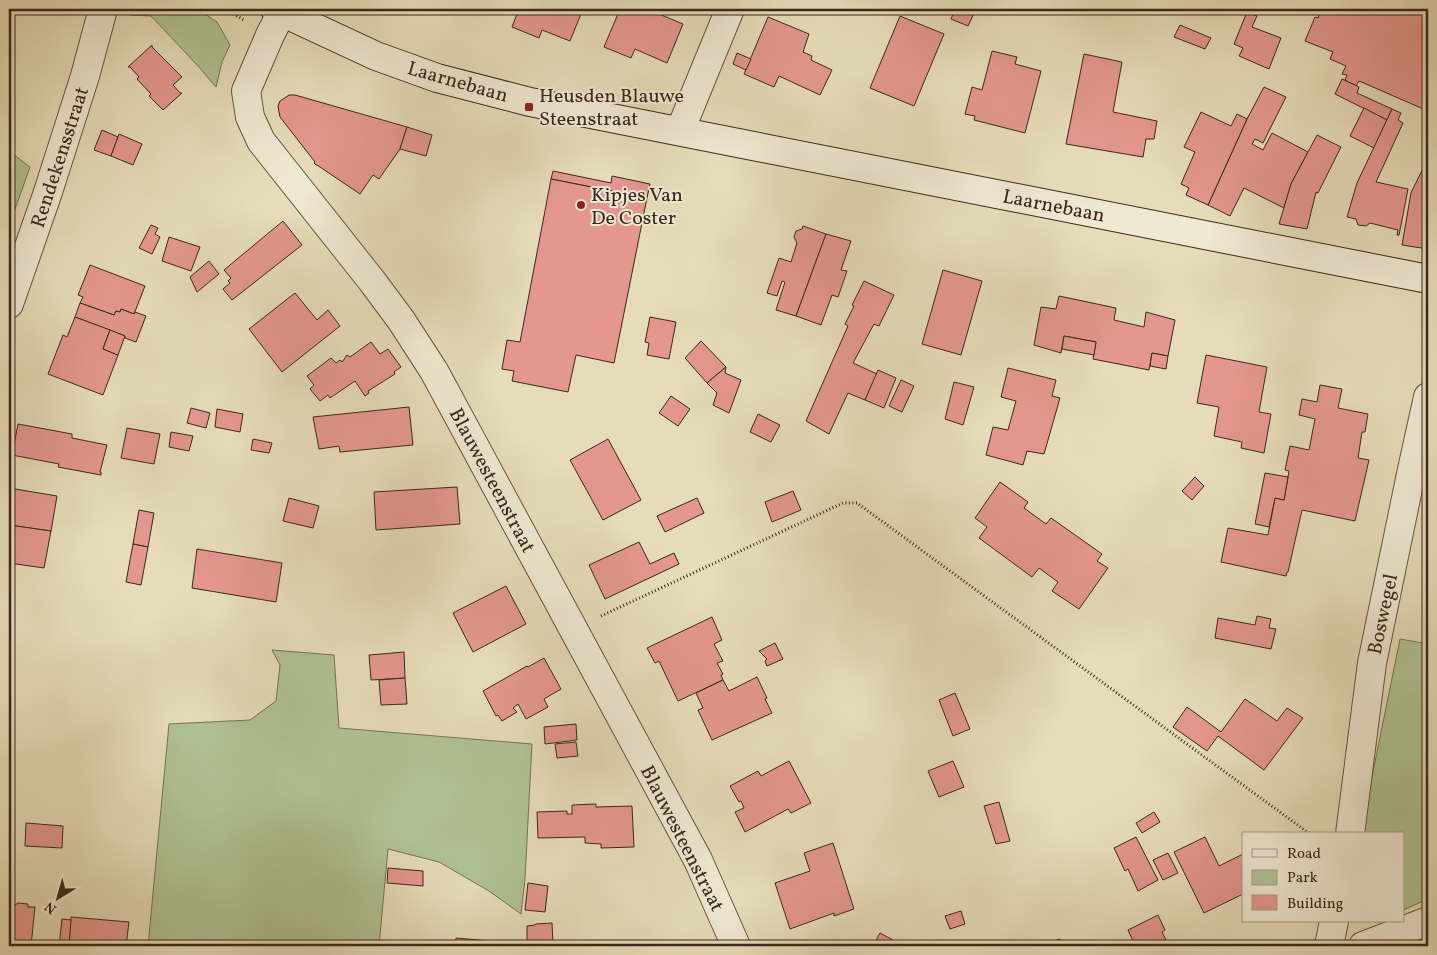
<svg xmlns="http://www.w3.org/2000/svg" width="1437" height="955" font-family="Vollkorn,serif">
  <style>
    .green { fill: #b0c294; stroke: #767457 }
    .building { fill: #e4978f; stroke: #3c271a }
    .lines { fill: none; stroke-linecap: round; stroke-linejoin: round }
    .street-casing { stroke: #665442; stroke-width: 30 }
    .secondary-casing { stroke: #3c271a; stroke-width: 30 }
    .path { stroke: #3c271a; stroke-width: 3; stroke-dasharray: 1 2.5; stroke-linecap: butt }
    .street { stroke: #efe8d2; stroke-width: 28 }
    .secondary { stroke: #efe8d2; stroke-width: 28 }
    .poi-dot { fill: #8f2418; stroke: #efe8d2; stroke-width: 2 }
    .labels { text-anchor: middle; stroke-width: 4; stroke-linejoin: round; paint-order: stroke }
    .street-label { font-size: 20px; fill: #3c271a; stroke: #efe8d2 }
    .poi-label { font-size: 20px; fill: #3c271a; stroke: #efe8d2; text-anchor: start }
  </style>
  <rect width="100%" height="100%" fill="#e6dcb9"/>
  <filter id="stains"><feTurbulence type="fractalNoise" baseFrequency=".004" numOctaves="4"/><feColorMatrix values="0 0 0 0 .2 0 0 0 0 .09 0 0 0 0 .02 0 0 0 .5 -.17"/></filter>
  <radialGradient id="worn" r=".72"><stop offset=".6" stop-color="#630" stop-opacity="0"/><stop offset="1" stop-color="#630" stop-opacity=".3"/></radialGradient>
  <g class="green">
    <path d="M132 9H197L217 22 230 45 222 62 216 87 199 67 151 16 130 15Z"/>
    <path d="M9 151 30 167 9 226Z"/>
    <path d="M1400 639 1428 644V899L1403 910V834H1362L1365 811Z"/>
    <path d="M272 650 334 655 339 728 532 744 525 879 521 914 489 891 439 862 388 849 379 946H148L169 724 250 720 276 701 280 665Z"/>
  </g>
  <g class="building">
    <path d="M519 9H583L570 41 542 30 539 38 512 27Z"/>
    <path d="M620 9H647L683 24 667 63 635 49 631 58 604 47Z"/>
    <path d="M955 9H976L968 26 951 19Z"/>
    <path d="M1321 9H1428V111L1359 81 1356 86 1345 80 1347 75 1342 74 1346 66 1330 59 1333 52 1305 41 1315 17 1318 18Z"/>
    <path d="M1247 12 1257 16 1252 27 1281 38 1269 69 1239 56 1243 48 1234 44Z"/>
    <path d="M900 16 944 34 914 106 870 88Z"/>
    <path d="M768 17 809 34 803 52 812 56 811 60 832 70 820 95 779 76 774 87 744 74Z"/>
    <path d="M1180 25 1211 38 1205 49 1174 37Z"/>
    <path d="M152 45V47L182 77 173 85 180 93H182L163 110 149 96 151 94 137 79 139 77 130 67H128Z"/>
    <path d="M992 51 1017 57 1015 64 1041 71 1025 133 974 120 975 116 965 114 972 87 982 90Z"/>
    <path d="M737 53 751 59 746 70 733 64Z"/>
    <path d="M1084 54 1122 62 1113 112 1157 121 1154 139H1146L1143 157 1066 144Z"/>
    <path d="M1342 79 1359 87 1357 93 1392 109 1387 120 1335 94Z"/>
    <path d="M1264 87 1286 97 1263 143 1255 139 1252 144 1263 150 1272 133 1308 152 1291 184 1284 208 1244 188 1230 216 1208 205 1247 119Z"/>
    <path d="M289 95H295L407 127 400 149 379 179 373 175 360 194 317 165H316L314 163 315 162 280 117 278 106 280 101Z"/>
    <path d="M1364 108 1387 120 1374 148 1350 136Z"/>
    <path d="M1392 109 1401 113 1398 120 1403 123 1376 182 1408 189 1399 235H1397L1398 230 1370 223 1366 226 1358 225 1356 219 1347 217 1357 183Z"/>
    <path d="M1201 112 1231 126 1237 114 1247 119 1208 205 1186 195 1189 188 1181 184 1195 152 1184 147Z"/>
    <path d="M407 127 432 135 426 156 400 149Z"/>
    <path d="M102 130 118 137 111 156 94 150Z"/>
    <path d="M119 134 142 144 133 165 111 156Z"/>
    <path d="M1317 135 1341 147 1318 193 1316 192 1307 229 1279 224 1291 184Z"/>
    <path d="M1428 158V190L1426 194V197H1428V249L1402 245 1411 193Z"/>
    <path d="M553 171 611 183 612 176 650 184 647 198 551 179Z"/>
    <path d="M551 179 647 198 614 363 576 355 568 392 512 381 514 371 502 369 507 340 520 342Z"/>
    <path d="M283 221 302 245 232 300 223 289 230 283 228 281 231 278 224 270Z"/>
    <path d="M151 225 158 228 155 234 160 237 152 254 139 248Z"/>
    <path d="M803 226 826 234 796 316 776 310 785 282 782 281 777 296 767 293 779 258 791 262 797 243 794 237 796 231 802 229Z"/>
    <path d="M826 234 851 241 841 270 847 271 838 297 832 295 821 325 796 316Z"/>
    <path d="M169 237 200 247 191 271 162 261Z"/>
    <path d="M209 261 219 274 197 292 190 277Z"/>
    <path d="M90 265 145 286 134 314 121 309 120 312 116 311 114 315 80 303 83 297 78 295Z"/>
    <path d="M943 270 982 281 961 355 922 344Z"/>
    <path d="M864 281 894 295 879 326 874 324 853 363 877 374 865 400 848 393 829 434 806 421 848 326 845 324 854 306 852 305Z"/>
    <path d="M295 293 317 320 328 310 340 326 282 372 249 329Z"/>
    <path d="M1059 296 1116 308 1114 320 1144 327 1146 312 1175 320 1168 356 1152 353 1149 370 1093 359 1096 342 1064 336 1061 353 1034 345 1041 307 1056 309Z"/>
    <path d="M80 303 114 315 116 311 120 312 121 309 134 314 135 312 146 316 136 342 125 338V336L75 317Z"/>
    <path d="M75 317 110 330 103 349 118 355 103 395 48 374 63 335 67 337Z"/>
    <path d="M650 317 676 322 669 359 647 355 649 343 645 342Z"/>
    <path d="M110 330 125 336 118 355 103 349Z"/>
    <path d="M1064 336 1096 342 1094 355 1062 349Z"/>
    <path d="M701 341 726 367 707 383 685 358Z"/>
    <path d="M371 342 380 354 388 349 401 367 394 372 395 374 368 391 369 393 365 396 355 381 330 398 328 395 320 401 310 389 314 385 307 376 331 358 336 363 340 360 342 362 347 355 350 357Z"/>
    <path d="M1152 353 1168 356 1166 369 1150 366Z"/>
    <path d="M1206 355 1267 367 1259 412 1271 414 1264 453 1241 448 1242 442 1214 436 1219 407 1197 403Z"/>
    <path d="M726 367 725 373 741 380 729 413 713 405 717 393 707 383Z"/>
    <path d="M1008 368 1056 380 1052 396 1060 398 1044 454 1027 451 1023 465 986 455 993 427 1008 430 1016 401 1001 397Z"/>
    <path d="M878 370 896 378 884 408 865 400Z"/>
    <path d="M901 380 914 386 902 412 889 406Z"/>
    <path d="M954 382 974 387 963 425 945 419Z"/>
    <path d="M1320 385 1342 389 1338 408 1368 414 1365 432H1362L1358 458 1369 460 1355 521 1302 510 1288 572H1287L1286 576 1221 562 1228 528 1268 535 1275 498 1284 500 1289 471 1285 470 1290 446 1309 450 1315 419 1299 415 1302 399 1317 402Z"/>
    <path d="M671 396 690 409 678 426 659 413Z"/>
    <path d="M409 407 413 445 340 452 339 446 319 449 313 417Z"/>
    <path d="M191 408 210 413 206 428 187 423Z"/>
    <path d="M217 409 243 414 240 432 215 427Z"/>
    <path d="M758 414 780 425 771 442 750 432Z"/>
    <path d="M18 424 72 434V438L107 445 100 472H101V475L58 467 59 464 12 455Z"/>
    <path d="M127 428 160 434 154 464 121 458Z"/>
    <path d="M171 432 193 436 189 451 169 447Z"/>
    <path d="M253 439 272 443 269 453 251 450Z"/>
    <path d="M608 439 641 500 603 520 570 460Z"/>
    <path d="M1265 473 1288 477 1284 500 1275 498 1269 527 1255 524Z"/>
    <path d="M1195 477 1204 486 1192 500 1182 491Z"/>
    <path d="M1000 482 1028 502 1024 508 1046 524 1051 518 1102 554 1097 561 1108 568 1079 609 1052 591 1058 582 1039 568 1032 577 979 538 987 527 975 518Z"/>
    <path d="M457 487 460 524 376 530 374 492Z"/>
    <path d="M9 488 57 496 51 531 9 525Z"/>
    <path d="M793 491 801 510 772 522 765 502Z"/>
    <path d="M289 498 319 506 313 528 283 521Z"/>
    <path d="M697 498 704 513 665 532 657 516Z"/>
    <path d="M139 510 154 513 148 547 133 544Z"/>
    <path d="M9 525 51 531 44 568 9 563Z"/>
    <path d="M639 542 650 564 674 553 679 564 605 599 589 565Z"/>
    <path d="M133 544 148 547 141 585 126 582Z"/>
    <path d="M197 549 282 563 276 602 192 588Z"/>
    <path d="M506 586 526 624 473 652 453 613Z"/>
    <path d="M1257 616 1271 619 1269 628 1276 629 1271 649 1215 638 1218 618 1255 625Z"/>
    <path d="M712 617 722 640 714 644 723 661 717 663 723 674 721 675 723 680 678 701 659 661 655 663 647 648Z"/>
    <path d="M775 643 783 659 767 666 765 661 767 659 759 651Z"/>
    <path d="M404 652 405 678 371 680 369 655Z"/>
    <path d="M544 658 561 689 544 699 548 707 526 719 518 704 513 708 517 712 502 721 498 715 496 716 483 691 527 666 528 667Z"/>
    <path d="M757 677 767 698 765 699 772 713 712 740 698 710 703 708 696 693 723 680 729 691Z"/>
    <path d="M405 678 407 704 381 705 379 680Z"/>
    <path d="M955 693 970 729 953 736 939 700Z"/>
    <path d="M1245 699 1277 721 1287 708 1303 718 1264 770 1218 736 1207 751 1173 727 1187 707 1221 732Z"/>
    <path d="M576 724 577 740 545 744 544 727Z"/>
    <path d="M576 742 578 756 557 758 555 744Z"/>
    <path d="M789 761 811 803 791 813 788 809 745 832 735 812 744 808 741 801 739 802 730 786 758 771 761 776Z"/>
    <path d="M953 761 964 787 939 797 928 771Z"/>
    <path d="M999 802 1010 841 996 844 984 806Z"/>
    <path d="M596 804V807L632 806 634 847 601 848V844L585 843V837L538 838 537 812 567 811V814H572V805Z"/>
    <path d="M1154 812 1160 822 1142 833 1136 823Z"/>
    <path d="M26 823 63 826 62 848 25 846Z"/>
    <path d="M1136 837 1158 880 1138 891 1128 869 1125 871 1114 848Z"/>
    <path d="M1205 837 1219 866 1243 854V894L1204 913 1174 852Z"/>
    <path d="M833 843 854 909 834 916V913L790 929 775 883 810 871 804 853Z"/>
    <path d="M1168 853 1178 873 1163 880 1153 860Z"/>
    <path d="M388 868 423 871V886L387 883Z"/>
    <path d="M528 883 548 886 545 912 525 910Z"/>
    <path d="M9 893H10L9 905H15L18 903 28 904V907H35L31 946H9Z"/>
    <path d="M961 911 965 924 950 929 945 916Z"/>
    <path d="M1158 915 1165 930 1162 932 1169 946H1127L1134 943 1128 930Z"/>
    <path d="M71 917 129 922 126 946H69Z"/>
    <path d="M62 919 71 920 69 946H59Z"/>
    <path d="M552 923 553 944 535 945V943L527 942V926L535 925 536 924Z"/>
    <path d="M880 933 893 940 890 946H873Z"/>
    <path d="M456 938 490 941 489 946H455Z"/>
    <path d="M1060 939 1062 946H1040Z"/>
  </g>
  <g class="lines">
    <defs>
      <g id="street">
        <path d="M282 12 270 35 246 91 250 117 261 141 372 281 401 320 434 371 698 860 736 946"/>
        <path d="M680 131 730 9"/>
        <path d="M9 304 48 192 85 76 103 9"/>
        <path d="M1350 834 1372 663 1411 474 1428 397"/>
        <path d="M1329 946 1334 921"/>
        <path d="M1363 946 1428 921"/>
      </g>
      <path id="secondary" d="M275 9 376 56 437 78 530 102 1428 279"/>
    </defs>
    <use href="#street" class="street-casing"/>
    <use href="#secondary" class="secondary-casing"/>
    <g class="path">
      <path d="M224 9 244 20"/>
      <path d="M601 616 843 503H857L1310 834"/>
    </g>
    <use href="#street" class="street"/>
    <use href="#secondary" class="secondary"/>
  </g>
  <g class="poi-dot">
    <rect x="524" y="102" width="10" height="10" rx="2.5"/>
    <circle cx="581" cy="205" r="5"/>
  </g>
  <g class="labels">
    <g class="street-label">
      <text transform="translate(458 81) rotate(16)" y="7">Laarnebaan</text>
      <text transform="translate(59 157) rotate(-72)" y="7">Rendekensstraat</text>
      <text transform="translate(1054 205) rotate(11)" y="7">Laarnebaan</text>
      <text transform="translate(493 480) rotate(62)" y="7">Blauwesteenstraat</text>
      <text transform="translate(1382 614) rotate(-78)" y="7">Boswegel</text>
      <text transform="translate(683 838) rotate(63)" y="7">Blauwesteenstraat</text>
    </g>
    <g class="poi-label">
      <text x="539" y="102">Heusden Blauwe<tspan x="539" dy="23">Steenstraat</tspan></text>
      <text x="591" y="201">Kipjes Van<tspan x="591" dy="23">De Coster</tspan></text>
    </g>
  </g>
  <rect width="1437" height="955" fill="none" stroke="#e6dcb9" stroke-width="30"/>
  <rect x="10" y="10" width="1417" height="935" fill="none" stroke="#3c271a" stroke-width="2.5"/>
  <rect x="15" y="15" width="1407" height="925" fill="none" stroke="#3c271a"/>
  <rect x="1242" y="832" width="162" height="90" fill="#efe8d2" stroke="#a79b88"/>
  <rect x="1252" y="849" width="25" height="8" fill="#efe8d2" stroke="#a79b88"/>
  <text x="1287" y="858" font-size="15" fill="#3c271a">Road</text>
  <rect x="1252" y="870" width="25" height="15" fill="#b0c294" stroke="#a79b88"/>
  <text x="1287" y="882" font-size="15" fill="#3c271a">Park</text>
  <rect x="1252" y="895" width="25" height="15" fill="#e4978f" stroke="#a79b88"/>
  <text x="1287" y="908" font-size="15" fill="#3c271a">Building</text>
  <g transform="translate(58 898) rotate(217)" stroke="#efe8d2" stroke-width="4" paint-order="stroke">
  <path d="M0-4L9 19L0 12L-9 19Z" fill="#3c271a"/>
  <text y="-8" font-size="14" font-weight="bold" text-anchor="middle" fill="#3c271a">N</text>
  </g>
  <rect width="100%" height="100%" filter="url(#stains)"/>
  <rect width="100%" height="100%" fill="url(#worn)"/>
</svg>
